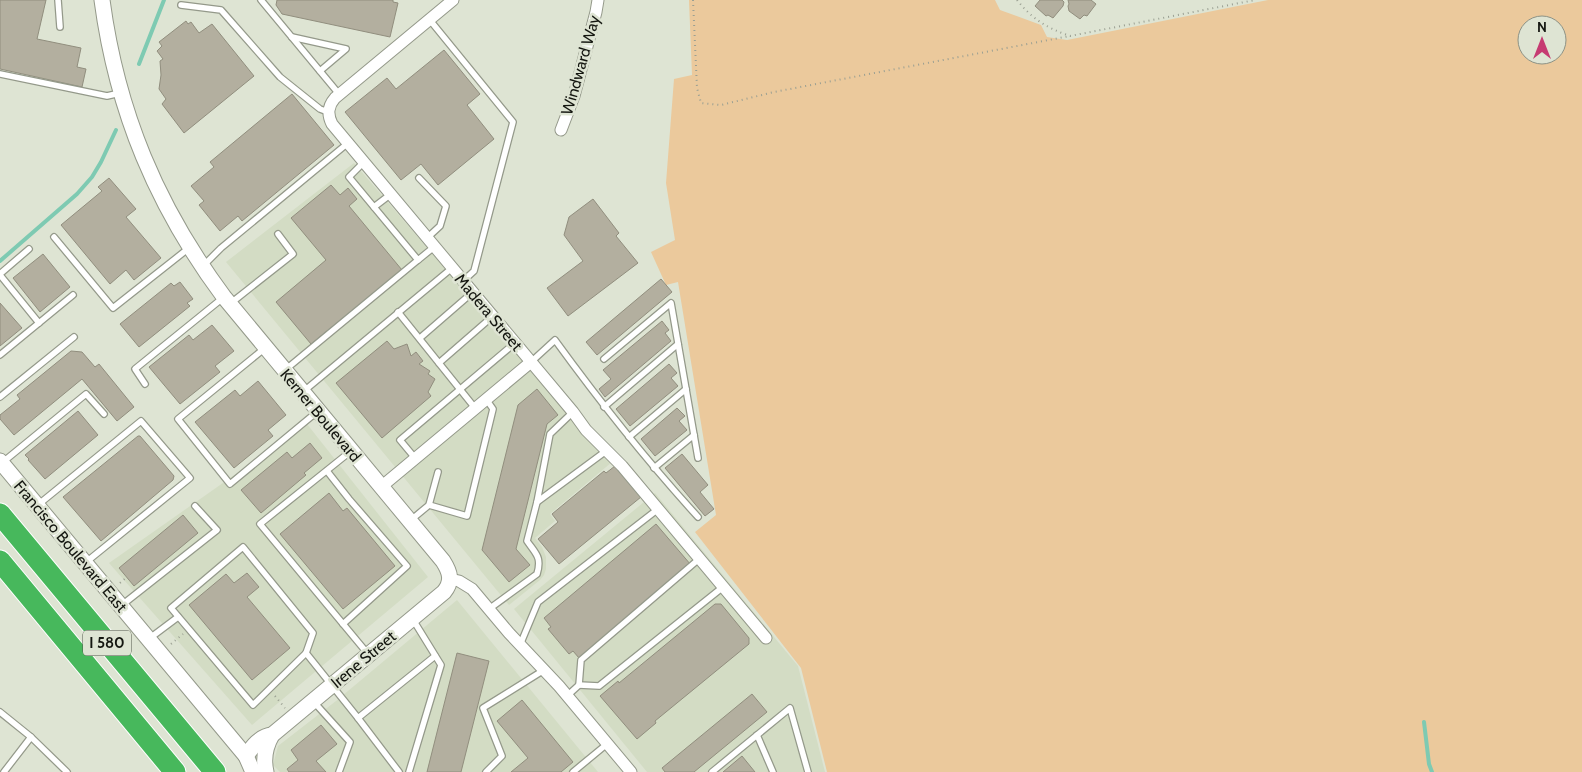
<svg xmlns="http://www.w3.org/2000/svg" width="1582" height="772" font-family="Cabin,sans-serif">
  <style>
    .built { fill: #d3dcc4 }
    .green { fill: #ebc99c; fill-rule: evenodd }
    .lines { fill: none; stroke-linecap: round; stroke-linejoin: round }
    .stream { stroke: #7ecab2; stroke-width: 4 }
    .building { fill: #b3af9f; stroke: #918e7e }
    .service-casing { stroke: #94998a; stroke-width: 8 }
    .minor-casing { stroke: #94998a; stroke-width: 13 }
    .tertiary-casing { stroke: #94998a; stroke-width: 17 }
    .motorway-casing { stroke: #fff; stroke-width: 23 }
    .path { stroke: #9a9f92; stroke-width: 2; stroke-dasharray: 1 4; stroke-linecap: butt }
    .service { stroke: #fff; stroke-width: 5.5 }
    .minor { stroke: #fff; stroke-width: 11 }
    .tertiary { stroke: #fff; stroke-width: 15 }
    .motorway { stroke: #47b85c; stroke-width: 21 }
    .labels { text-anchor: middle; stroke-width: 5; stroke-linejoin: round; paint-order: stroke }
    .shield { fill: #dee4d3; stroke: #51544a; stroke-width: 1 }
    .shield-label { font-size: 15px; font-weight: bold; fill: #141610 }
    .street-label { font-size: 16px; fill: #141610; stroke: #dee4d3 }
  </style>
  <rect width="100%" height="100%" fill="#dee4d3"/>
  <g class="built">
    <path d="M354 163 612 462 550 514 555 521 535 538 542 547 546 557V569L544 575 540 580 509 605 226 262Z"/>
    <path d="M307 424 428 577 252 725 109 563Z"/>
    <path d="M655 493 798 666 825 772H647L514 609Z"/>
    <path d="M457 600 598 772H280L273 765 278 746 336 701Z"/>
  </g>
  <path class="green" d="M689 0H995L1000 10 1041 25 1047 37 1067 40 1268 0H1582V772H827L801 668 695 532 716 515 678 282 666 285 651 252 675 240 666 183 674 79 692 75ZM1527 25H1557V55H1527Z"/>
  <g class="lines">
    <g class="stream">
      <path d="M139 64 164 0"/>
      <path d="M0 261 77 194 92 177 101 162 116 130"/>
      <path d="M1424 722 1429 764 1432 772"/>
    </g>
  </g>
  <g class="building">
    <path d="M0 0H46L37 39 81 48 77 67 86 69 82 87 0 69Z"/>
    <path d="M277 0H393V2L398 3 390 37 282 14 276 5Z"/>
    <path d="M1040 0H1062L1064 2 1063 6 1053 18 1048 15 1046 16 1035 6Z"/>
    <path d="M1068 0H1091L1096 4 1087 16 1084 15 1080 19 1069 11 1068 6 1069 4Z"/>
    <path d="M186 21 188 24 191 22 199 33 212 24 254 76 184 133 162 104 166 99 159 89 161 75 160 61 163 59 157 51 162 46 159 42Z"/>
    <path d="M444 50 480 94 467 105 494 139 438 185 421 164 401 180 345 112 387 78 396 89Z"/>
    <path d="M292 94 334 145 242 221 238 216 220 231 199 205 204 201 191 186 214 167 210 162Z"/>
    <path d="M109 178 136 209 126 217 161 258 134 280 126 270 110 284 61 225 102 191 98 187Z"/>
    <path d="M331 185 340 195 348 188 357 199 349 206 402 270 311 344 276 302 326 260 291 218Z"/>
    <path d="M593 199 619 233 616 236 638 263 568 316 547 288 583 261 564 235 569 217Z"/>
    <path d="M43 254 70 287 40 312 13 278Z"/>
    <path d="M661 279 672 292 597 355 586 342Z"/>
    <path d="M180 282 193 299 187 303 190 306 139 347 120 324 171 283 174 286Z"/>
    <path d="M0 303 22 328 0 346Z"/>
    <path d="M662 321 669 330 665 333 671 341 605 397 599 389 611 379 603 370Z"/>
    <path d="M212 325 234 351 215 366 220 372 180 404 149 367 189 335 193 340Z"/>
    <path d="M387 341 394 349 407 344 411 356 416 352 423 361 419 364 430 371 428 374 435 379 428 392 431 396 382 438 336 383Z"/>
    <path d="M71 351 82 352 95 367 99 364 134 407 117 421 82 379 14 435 0 419V415L20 399 17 395Z"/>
    <path d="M669 364 677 373 671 378 678 386 630 426 616 409Z"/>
    <path d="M258 381 286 415 268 430 273 436 234 468 195 422 235 390 240 396Z"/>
    <path d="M537 389 558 415 547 424 516 549 530 565 509 582 482 550 518 405Z"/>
    <path d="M677 408 685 416 679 421 687 430 655 456 641 439Z"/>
    <path d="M78 411 98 435 45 479 28 460 29 459 25 455Z"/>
    <path d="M138 436H140L174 476 173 480 101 541 63 497Z"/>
    <path d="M310 443 322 458 304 473 306 475 261 513 241 490 287 452 292 458Z"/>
    <path d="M682 454 708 485 700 492 714 509 705 516 665 468Z"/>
    <path d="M615 466 641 497 559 564 538 539 558 522 552 514 604 471 606 473Z"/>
    <path d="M329 493 343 511 347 508 395 566 343 609 280 534Z"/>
    <path d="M183 515 198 533 134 586 119 568Z"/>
    <path d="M656 524 691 565 579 658 573 651 569 654 548 629 551 627 544 618Z"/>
    <path d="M247 573 259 587 247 597 290 648 252 680 189 605 226 574 234 583Z"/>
    <path d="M715 604H721L749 638V644L655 721 656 723 637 739 600 696 618 681 619 683Z"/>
    <path d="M457 653 489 661 461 772H427Z"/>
    <path d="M752 694 767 712 694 772H665L662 768Z"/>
    <path d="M522 700 573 762 561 772H511L528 758 497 721Z"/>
    <path d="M321 725 337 744 316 761 326 772H289L287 769 298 760 291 750Z"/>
    <path d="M742 756 755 772H723Z"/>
  </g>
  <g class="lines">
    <defs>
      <g id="service">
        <path d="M58 0 60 27"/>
        <path d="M261 0 339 94"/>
        <path d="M181 5 221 10 280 77 320 109 328 112"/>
        <path d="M429 19 513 122 474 271 463 281"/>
        <path d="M292 37 346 49 320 71"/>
        <path d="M0 74 107 96 120 93"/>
        <path d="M364 162 349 177 418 260 434 247"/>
        <path d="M419 178 446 206 440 226 427 238"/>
        <path d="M374 207 391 194"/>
        <path d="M54 237 113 308 189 248"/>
        <path d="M203 266 221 248 348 143"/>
        <path d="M0 274 29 249"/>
        <path d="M0 275 39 323"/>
        <path d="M231 303 293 254 278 234"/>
        <path d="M398 312 475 408"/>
        <path d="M420 338 473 292"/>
        <path d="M265 348 178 419 230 484 318 411"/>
        <path d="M0 355 73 295"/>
        <path d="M604 359 671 303 698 458"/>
        <path d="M531 362 555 340C600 402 646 460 698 517"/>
        <path d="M439 363 493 316"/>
        <path d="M285 370 418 260"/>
        <path d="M145 384 135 369 224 297"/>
        <path d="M304 391 452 268"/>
        <path d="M0 397 74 337"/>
        <path d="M604 407 678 344"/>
        <path d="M629 437 686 389"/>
        <path d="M351 451 260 524 368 654"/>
        <path d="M415 458 400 440 515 343"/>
        <path d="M3 462 86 394 104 414"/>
        <path d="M654 468 694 435"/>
        <path d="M327 471 349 499 407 566 343 624"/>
        <path d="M537 502 550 434 573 412"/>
        <path d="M39 504 141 421 190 478 85 563"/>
        <path d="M429 505 467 516 493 409 486 399"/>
        <path d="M411 520 429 505 438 472"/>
        <path d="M243 547 313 633 306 653 253 705 171 608Z"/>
        <path d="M122 605 217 530 195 506"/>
        <path d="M489 609 537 574C542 557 536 554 527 541L537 502 606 451"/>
        <path d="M150 638 178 617"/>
        <path d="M520 645 538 602 658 509"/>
        <path d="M306 653 358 718 435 656"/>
        <path d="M579 685 599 686 723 587"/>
        <path d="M567 696 579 685 581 660 699 559"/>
        <path d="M313 701 350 742 339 772"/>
        <path d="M0 712 31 737 4 772"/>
        <path d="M358 718 399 772"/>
        <path d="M757 735 773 772"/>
        <path d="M31 737 67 772"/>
        <path d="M409 772 441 665 412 618"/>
        <path d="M486 772 502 756 483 708 544 670"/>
        <path d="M573 772 607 744"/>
        <path d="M712 772 790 708 808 772"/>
      </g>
      <g id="minor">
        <path d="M453 0 335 98C328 106 327 114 332 124L573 412 586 430 622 466 766 638"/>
        <path d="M561 130 574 96 596 12 598 0"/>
        <path d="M381 487 531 362"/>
        <path d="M450 579 459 581 472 589 509 633 559 686 631 772"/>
      </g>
      <g id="tertiary">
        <path d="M102 0C117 112 157 207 224 297L443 561C450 572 453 581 444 592L272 735C265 747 263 759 266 772"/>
        <path d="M0 461 246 756 253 772"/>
        <path d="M246 756C252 747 260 736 272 735"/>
      </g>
      <g id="motorway">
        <path d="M0 514 215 772"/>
        <path d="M0 561 175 772"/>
      </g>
    </defs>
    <use href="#service" class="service-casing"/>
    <use href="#minor" class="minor-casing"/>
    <use href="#tertiary" class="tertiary-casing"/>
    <use href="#motorway" class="motorway-casing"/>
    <g class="path">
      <path d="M693 0 697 88 701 103 721 105 774 92 1070 36"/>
      <path d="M1017 0C1032 19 1047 28 1070 36L1255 0"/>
      <path d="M120 583 127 577"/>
      <path d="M171 644 183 634"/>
      <path d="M275 696 285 708"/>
    </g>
    <use href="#service" class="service"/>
    <use href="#minor" class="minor"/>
    <use href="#tertiary" class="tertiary"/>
    <use href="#motorway" class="motorway"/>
  </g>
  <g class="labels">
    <rect class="shield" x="83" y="630.5" width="48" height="25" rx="4"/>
    <g class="shield-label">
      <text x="107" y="648">I 580</text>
    </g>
    <g class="street-label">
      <text transform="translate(580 65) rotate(-74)" y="6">Windward Way</text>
      <text transform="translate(489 312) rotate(50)" y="6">Madera Street</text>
      <text transform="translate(321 415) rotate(50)" y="6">Kerner Boulevard</text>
      <text transform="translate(71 546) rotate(50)" y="6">Francisco Boulevard East</text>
      <text transform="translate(363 659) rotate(-40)" y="6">Irene Street</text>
    </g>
  </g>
  <g transform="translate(1542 40)"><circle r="24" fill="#dee4d3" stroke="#8d9285"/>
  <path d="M0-4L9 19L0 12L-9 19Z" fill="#c63b72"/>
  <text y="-8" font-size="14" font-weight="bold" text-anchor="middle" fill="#141610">N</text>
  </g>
</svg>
